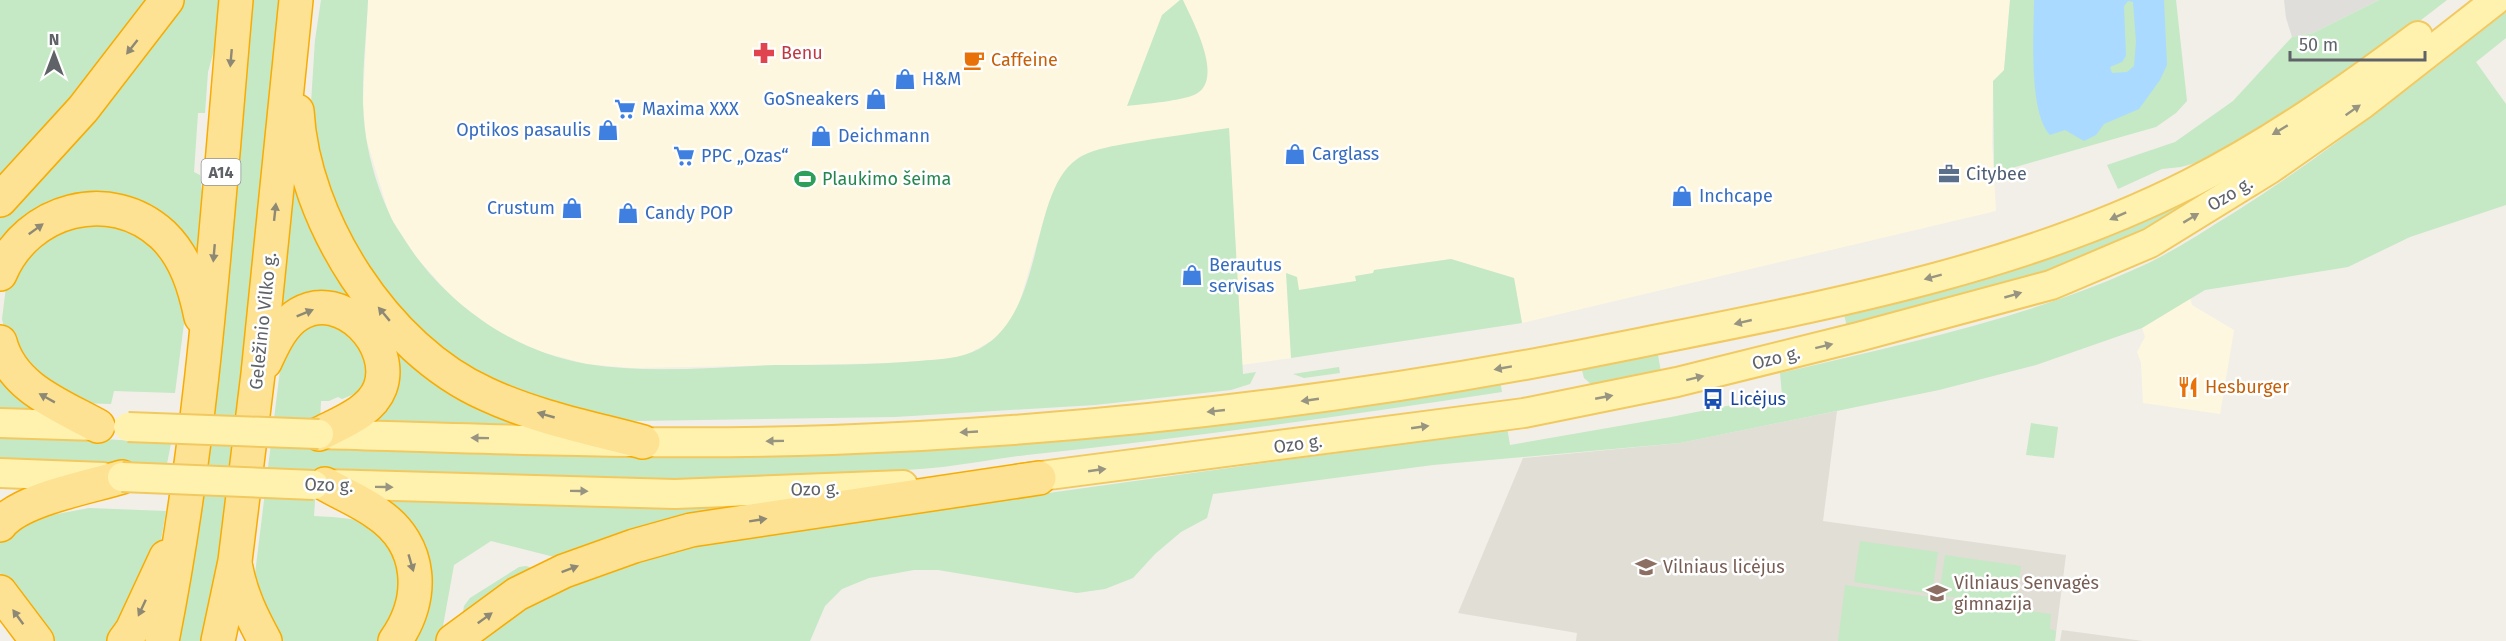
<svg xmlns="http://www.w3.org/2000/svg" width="2506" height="641" font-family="'Fira Sans',sans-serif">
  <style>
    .commercial { fill: #fef7e0 }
    .industrial { fill: #e0deda }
    .education { fill: #e1ded6 }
    .green { fill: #c5e8c5 }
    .water { fill: #aadaff; fill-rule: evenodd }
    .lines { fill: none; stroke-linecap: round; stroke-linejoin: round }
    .primary-casing { stroke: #f2c960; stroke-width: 32 }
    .highway-casing { stroke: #f9ab00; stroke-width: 36 }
    .primary { stroke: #fff2af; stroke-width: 28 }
    .highway { stroke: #fde293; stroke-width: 33 }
    .primary-bridge-casing { stroke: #f2c960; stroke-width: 32; stroke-linecap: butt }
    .primary-bridge { stroke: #fff2af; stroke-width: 28 }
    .oneway { fill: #8e8975 }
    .oneway2 { fill: #979581 }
    .labels { text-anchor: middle; stroke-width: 5; stroke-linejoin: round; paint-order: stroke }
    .shield { fill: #fff; stroke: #8f9295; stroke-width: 1.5 }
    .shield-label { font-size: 16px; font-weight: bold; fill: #5f6368 }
    .health-label { font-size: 18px; fill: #be3a42; stroke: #fff; text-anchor: start }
    .food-label { font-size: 18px; fill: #c56008; stroke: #fff; text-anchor: start }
    .shop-label { font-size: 18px; fill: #366cbe; stroke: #fff; text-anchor: start }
    .service-label { font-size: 18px; fill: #4e5e75; stroke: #fff; text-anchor: start }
    .leisure-label { font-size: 18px; fill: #27864d; stroke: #fff; text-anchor: start }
    .street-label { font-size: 18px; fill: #5f6368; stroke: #fff }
    .transit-label { font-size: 18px; fill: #164399; stroke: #fff; text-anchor: start }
    .education-label { font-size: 18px; fill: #785e54; stroke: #fff; text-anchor: start }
  </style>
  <rect width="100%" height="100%" fill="#f1efe8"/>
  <g class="commercial">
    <path d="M368 0H2010L2004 71 1993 81 1992 143 1996 211 1522 323 1514 278 1451 259 1374 270V273L1356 281 1299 290 1287 273 1291 358 1242 365 1229 129 1100 149 1079 157 1067 170 1058 184 1046 212 1019 304 1008 324 996 338 961 358 890 363 632 368 586 364 542 352 499 333 454 299 417 258 390 217 366 138 363 104Z"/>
    <path d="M2190 298 2192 305 2234 330 2220 414 2143 403 2141 363 2137 352 2145 337 2142 328Z"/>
  </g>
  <path class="industrial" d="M2284 0H2379L2313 33 2292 37 2286 18Z"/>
  <g class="education">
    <path d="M1837 411 1823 521 2066 555 2055 641H1576L1577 633 1458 613 1523 458 1680 443Z"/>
    <path d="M2062 630 2143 641H2060Z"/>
  </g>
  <g class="green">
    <path d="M0 0H155L0 188Z"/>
    <path d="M180 0H224L222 21 208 72 205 113H198L194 172 200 175 203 200 200 262 137 205 0 252V217L57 158Z"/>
    <path d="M249 0H280L229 512 204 641H173Z"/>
    <path d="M321 0H368C366 45 359 93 366 137 370 163 379 192 390 215 394 225 401 233 406 242 446 304 514 352 587 364 648 374 713 367 775 365 823 365 871 365 919 361 940 359 960 359 979 349 1049 312 1027 185 1082 156 1097 148 1114 146 1130 143 1163 137 1196 133 1229 128L1243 374 1256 372 1250 384 1231 390 1095 405 895 417 637 421 607 419 538 407 430 351 333 225 310 119 315 40Z"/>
    <path d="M1180 0H1183C1192 20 1225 79 1196 94 1183 101 1143 104 1127 106L1162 15Z"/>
    <path d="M2010 0H2176L2187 101 2176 113 2156 127 1994 173 1993 81 2004 70Z"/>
    <path d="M2379 0H2447L2373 57 2217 157 2181 167 2162 169 2118 189 2107 165 2175 142 2233 101 2292 37 2313 33Z"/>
    <path d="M2506 12V38L2476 62 2506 104V205L2410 237 2348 267 2205 290 2142 328 2036 365 1939 390 1680 443 1433 465 1213 494 1207 518 1181 532 1155 554 1133 578 1105 589 1077 593 938 570H914L869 578 842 589 825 606 810 641H471L527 599 638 550 1366 449 1507 427 1510 445 1671 417 1782 395 1780 373C1899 345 2021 320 2133 270 2169 255 2202 232 2235 212 2331 151 2418 81 2506 12Z"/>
    <path d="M2305 131 2102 256 1848 330 1844 315 1658 355 1661 372 1591 384 1584 378 1581 366 1844 310Z"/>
    <path d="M293 160 360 309 568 429 359 423 377 409 359 312 279 321Z"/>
    <path d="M104 219 165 249 186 308 175 393 114 391 111 404 79 403 53 395 6 337 2 319 6 287 13 270 52 231Z"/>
    <path d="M1451 259 1514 278 1522 323 1291 358 1286 273 1297 277 1299 290 1356 281 1355 276 1373 273 1374 270Z"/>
    <path d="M333 318 371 359 362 391 342 399 338 397 329 401H321L319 445 677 453 1500 380 1502 392C1344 416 1186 438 1027 455 992 459 956 467 920 469 719 484 518 479 317 471L314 516C333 517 376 518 387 535 396 549 400 569 406 584L380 641H277L254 582 281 362 292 330Z"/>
    <path d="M0 367 60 412 0 410Z"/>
    <path d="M1339 367 1340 373 1304 378 1293 374Z"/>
    <path d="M2031 423 2058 427 2054 458 2026 455Z"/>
    <path d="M0 433 171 443 167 464 0 460Z"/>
    <path d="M388 497 815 503 570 561 491 541 454 565 441 637 435 641H408L414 633 383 503Z"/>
    <path d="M89 508 166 511 159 552 113 641H48L2 578 0 572V542L36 518Z"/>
    <path d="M1860 541 1938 552 1932 594 1854 582Z"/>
    <path d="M1945 555 2021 566 2015 606 1939 595Z"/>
    <path d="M526 566 547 573 461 623 464 606 470 598 519 567Z"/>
    <path d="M1845 585 2051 614 2050 629 2056 631 2055 641H1838Z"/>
  </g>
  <path class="water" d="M2034 0H2164L2167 65 2160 80 2139 109 2104 124 2096 135 2084 141 2065 130 2050 135C2028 111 2034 33 2034 0ZM2128 1 2133 2 2136 42 2134 66 2127 72 2112 73 2110 67 2122 62 2126 56 2124 6Z"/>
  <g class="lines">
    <defs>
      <g id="primary">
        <path d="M0 423 97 426"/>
        <path d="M319 434C490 439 661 446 832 440 1102 430 1370 398 1634 344 1822 306 2017 271 2189 184 2270 143 2346 90 2418 36"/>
        <path d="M0 473 103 477"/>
        <path d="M1018 479 1524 413 1677 382 1858 337 2051 285 2150 243 2270 169 2363 104 2496 0"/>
        <path d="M325 484 675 494 903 485"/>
      </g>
      <g id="highway">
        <path d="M297 111C303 220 385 349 486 394 535 417 591 428 643 442"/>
        <path d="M0 200 83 109 167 0"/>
        <path d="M0 274C27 209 110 186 163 235 186 257 195 288 201 317"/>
        <path d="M0 342C12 388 60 405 98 426"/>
        <path d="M265 362C273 345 282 324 299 314 342 288 396 345 380 388 371 412 340 423 319 434"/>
        <path d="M325 484C342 494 362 502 378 514 423 545 425 599 395 641"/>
        <path d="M0 525C20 499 90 487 122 477"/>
        <path d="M236 568C241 595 252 617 265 641"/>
        <path d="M0 592 37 641"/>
        <path d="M124 641 132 630 166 557"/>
        <path d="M162 641C204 430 217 214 236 0"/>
        <path d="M218 641 235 561 258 374 296 0"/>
        <path d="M453 641 517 594 564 571 634 546 691 530 1039 478"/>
      </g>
    </defs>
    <use href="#primary" class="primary-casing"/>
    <use href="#highway" class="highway-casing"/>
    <use href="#primary" class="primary"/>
    <use href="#highway" class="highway"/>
    <defs>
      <g id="primary-bridge">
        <path d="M128 427 319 434"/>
        <path d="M122 477 314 485"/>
      </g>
    </defs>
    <use href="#primary-bridge" class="primary-bridge-casing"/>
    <use href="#primary-bridge" class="primary-bridge"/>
  </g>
  <defs><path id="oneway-solid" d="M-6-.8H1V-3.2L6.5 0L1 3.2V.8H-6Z" transform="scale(1.5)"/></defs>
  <g class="oneway">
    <use href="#oneway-solid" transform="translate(132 47) rotate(128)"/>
    <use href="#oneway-solid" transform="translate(231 58) rotate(95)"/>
    <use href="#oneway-solid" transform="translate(275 212) rotate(-84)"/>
    <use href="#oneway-solid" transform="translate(36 229) rotate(-36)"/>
    <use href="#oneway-solid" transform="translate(214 253) rotate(95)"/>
    <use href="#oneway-solid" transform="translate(305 313) rotate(-22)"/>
    <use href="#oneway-solid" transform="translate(384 314) rotate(-130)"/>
    <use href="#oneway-solid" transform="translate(47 398) rotate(-151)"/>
    <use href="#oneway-solid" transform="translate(546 415) rotate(-164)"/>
    <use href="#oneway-solid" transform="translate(758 520) rotate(-9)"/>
    <use href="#oneway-solid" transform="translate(411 563) rotate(74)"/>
    <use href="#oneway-solid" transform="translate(570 569) rotate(-21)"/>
    <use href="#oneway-solid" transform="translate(142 608) rotate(115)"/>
    <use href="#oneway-solid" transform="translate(18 617) rotate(-126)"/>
    <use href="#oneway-solid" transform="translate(485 618) rotate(-36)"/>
  </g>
  <g class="oneway2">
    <use href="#oneway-solid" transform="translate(2353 110) rotate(-35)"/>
    <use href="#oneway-solid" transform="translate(2280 130) rotate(149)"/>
    <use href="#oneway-solid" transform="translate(2118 216) rotate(156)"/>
    <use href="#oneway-solid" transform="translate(2191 218) rotate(-31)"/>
    <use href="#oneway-solid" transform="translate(1933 277) rotate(165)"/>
    <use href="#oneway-solid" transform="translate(2013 295) rotate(-16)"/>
    <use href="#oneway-solid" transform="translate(1743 322) rotate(167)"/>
    <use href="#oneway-solid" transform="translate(1824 346) rotate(-14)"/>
    <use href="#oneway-solid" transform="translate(1503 368) rotate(170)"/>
    <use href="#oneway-solid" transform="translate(1695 378) rotate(-14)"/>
    <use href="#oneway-solid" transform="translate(1604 397) rotate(-11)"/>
    <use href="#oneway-solid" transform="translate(1310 400) rotate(172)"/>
    <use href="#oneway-solid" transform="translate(1216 411) rotate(174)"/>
    <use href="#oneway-solid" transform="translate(1420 427) rotate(-8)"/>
    <use href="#oneway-solid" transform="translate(969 432) rotate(177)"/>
    <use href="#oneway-solid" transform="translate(480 438) rotate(-179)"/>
    <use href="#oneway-solid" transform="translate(775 441) rotate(179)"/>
    <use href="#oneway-solid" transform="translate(1097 470) rotate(-8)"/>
    <use href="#oneway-solid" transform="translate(384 487) rotate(1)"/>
    <use href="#oneway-solid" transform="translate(579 491) rotate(1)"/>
  </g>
  <defs>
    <symbol id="pharmacy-bare" viewBox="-9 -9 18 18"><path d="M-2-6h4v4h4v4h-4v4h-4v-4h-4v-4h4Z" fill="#e0444e" stroke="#fff" stroke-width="2.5" paint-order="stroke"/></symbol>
    <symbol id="cafe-bare" viewBox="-9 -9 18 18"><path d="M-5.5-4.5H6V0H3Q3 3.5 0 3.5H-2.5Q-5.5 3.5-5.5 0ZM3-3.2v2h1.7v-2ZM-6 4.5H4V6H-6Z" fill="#e8710a" stroke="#fff" stroke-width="2.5" paint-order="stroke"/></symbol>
    <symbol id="shop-bare" viewBox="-9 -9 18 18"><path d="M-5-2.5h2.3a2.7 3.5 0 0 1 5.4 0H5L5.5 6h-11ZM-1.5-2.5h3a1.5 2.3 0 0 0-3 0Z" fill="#3f7fe0" stroke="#fff" stroke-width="2.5" paint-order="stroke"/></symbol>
    <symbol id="supermarket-bare" viewBox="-9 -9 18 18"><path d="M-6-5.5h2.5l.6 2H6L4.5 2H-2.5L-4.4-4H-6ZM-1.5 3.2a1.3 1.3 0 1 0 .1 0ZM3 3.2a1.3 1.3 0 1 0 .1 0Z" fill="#3f7fe0" stroke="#fff" stroke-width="2.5" paint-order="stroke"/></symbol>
    <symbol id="office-bare" viewBox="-9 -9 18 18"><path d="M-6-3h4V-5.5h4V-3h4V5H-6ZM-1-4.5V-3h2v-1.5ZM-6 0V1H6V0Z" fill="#5c6f8a" stroke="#fff" stroke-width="2.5" paint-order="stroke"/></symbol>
    <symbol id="stadium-bare" viewBox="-9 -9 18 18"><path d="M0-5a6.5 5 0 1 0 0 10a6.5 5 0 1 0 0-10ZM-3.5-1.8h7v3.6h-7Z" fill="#2e9e5b" stroke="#fff" stroke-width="2.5" paint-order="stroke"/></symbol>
    <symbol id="restaurant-bare" viewBox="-9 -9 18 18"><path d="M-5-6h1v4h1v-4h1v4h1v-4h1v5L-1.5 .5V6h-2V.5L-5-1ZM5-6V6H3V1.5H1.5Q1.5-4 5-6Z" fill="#e8710a" stroke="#fff" stroke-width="2.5" paint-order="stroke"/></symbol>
    <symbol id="bus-bare" viewBox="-9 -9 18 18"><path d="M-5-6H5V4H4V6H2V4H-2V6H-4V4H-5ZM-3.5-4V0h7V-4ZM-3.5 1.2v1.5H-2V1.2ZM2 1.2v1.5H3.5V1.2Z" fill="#1a4fb4" stroke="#fff" stroke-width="2.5" paint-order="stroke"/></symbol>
    <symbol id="school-bare" viewBox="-9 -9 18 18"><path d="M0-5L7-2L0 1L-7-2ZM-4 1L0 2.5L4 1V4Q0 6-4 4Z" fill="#8d6e63" stroke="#fff" stroke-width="2.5" paint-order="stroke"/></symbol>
  </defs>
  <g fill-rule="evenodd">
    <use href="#pharmacy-bare" x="749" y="38" width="30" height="30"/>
    <use href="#cafe-bare" x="959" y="45" width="30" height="30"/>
    <use href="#shop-bare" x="890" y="64" width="30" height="30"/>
    <use href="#shop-bare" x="861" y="84" width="30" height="30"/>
    <use href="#supermarket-bare" x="610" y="94" width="30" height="30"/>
    <use href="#shop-bare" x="593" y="115" width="30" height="30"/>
    <use href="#shop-bare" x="806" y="121" width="30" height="30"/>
    <use href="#shop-bare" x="1280" y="139" width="30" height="30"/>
    <use href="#supermarket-bare" x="669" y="141" width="30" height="30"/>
    <use href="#office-bare" x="1934" y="159" width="30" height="30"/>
    <use href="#stadium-bare" x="790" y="164" width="30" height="30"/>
    <use href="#shop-bare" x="1667" y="181" width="30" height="30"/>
    <use href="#shop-bare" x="557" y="193" width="30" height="30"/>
    <use href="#shop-bare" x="613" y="198" width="30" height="30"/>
    <use href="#shop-bare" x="1177" y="260" width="30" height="30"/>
    <use href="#restaurant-bare" x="2173" y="372" width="30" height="30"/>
    <use href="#bus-bare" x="1698" y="384" width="30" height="30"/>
    <use href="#school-bare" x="1631" y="552" width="30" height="30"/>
    <use href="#school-bare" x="1922" y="578" width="30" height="30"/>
  </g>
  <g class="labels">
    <rect class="shield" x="201.5" y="159" width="39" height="26" rx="4.5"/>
    <g class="shield-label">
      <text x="221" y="178">A14</text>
    </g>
    <g class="health-label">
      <text x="781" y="59">Benu</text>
    </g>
    <g class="food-label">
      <text x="991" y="66">Caffeine</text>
      <text x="2205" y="393">Hesburger</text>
    </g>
    <g class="shop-label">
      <text x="922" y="85">H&amp;M</text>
      <text x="859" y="105" text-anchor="end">GoSneakers</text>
      <text x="642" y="115">Maxima XXX</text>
      <text x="591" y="136" text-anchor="end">Optikos pasaulis</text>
      <text x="838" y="142">Deichmann</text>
      <text x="1312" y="160">Carglass</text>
      <text x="701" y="162">PPC „Ozas“</text>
      <text x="1699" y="202">Inchcape</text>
      <text x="555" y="214" text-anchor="end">Crustum</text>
      <text x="645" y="219">Candy POP</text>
      <text x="1209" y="271">Berautus<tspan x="1209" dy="21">servisas</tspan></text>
    </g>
    <g class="service-label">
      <text x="1966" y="180">Citybee</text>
    </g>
    <g class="leisure-label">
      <text x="822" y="185">Plaukimo šeima</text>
    </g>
    <g class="street-label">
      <text transform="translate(2230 194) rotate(-31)" y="6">Ozo g.</text>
      <text transform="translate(263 321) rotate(-84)" y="6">Geležinio Vilko g.</text>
      <text transform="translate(1776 358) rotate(-14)" y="6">Ozo g.</text>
      <text transform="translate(1298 444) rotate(-8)" y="6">Ozo g.</text>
      <text transform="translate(329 485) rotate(2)" y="6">Ozo g.</text>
      <text transform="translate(815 489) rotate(-2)" y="6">Ozo g.</text>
    </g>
    <g class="transit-label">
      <text x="1730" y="405">Licėjus</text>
    </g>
    <g class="education-label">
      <text x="1663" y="573">Vilniaus licėjus</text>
      <text x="1954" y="589">Vilniaus Senvagės<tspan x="1954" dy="21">gimnazija</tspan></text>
    </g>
  </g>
  <g transform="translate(54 54)" stroke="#ffffff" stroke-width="4.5" paint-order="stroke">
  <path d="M0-4.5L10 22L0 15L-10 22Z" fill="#5f6368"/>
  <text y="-9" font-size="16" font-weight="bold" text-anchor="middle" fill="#5f6368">N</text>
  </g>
  <path d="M2290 51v9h135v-9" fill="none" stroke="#5f6368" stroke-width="3"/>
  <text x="2299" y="51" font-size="18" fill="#5f6368" stroke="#ffffff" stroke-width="4.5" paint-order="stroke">50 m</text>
</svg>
